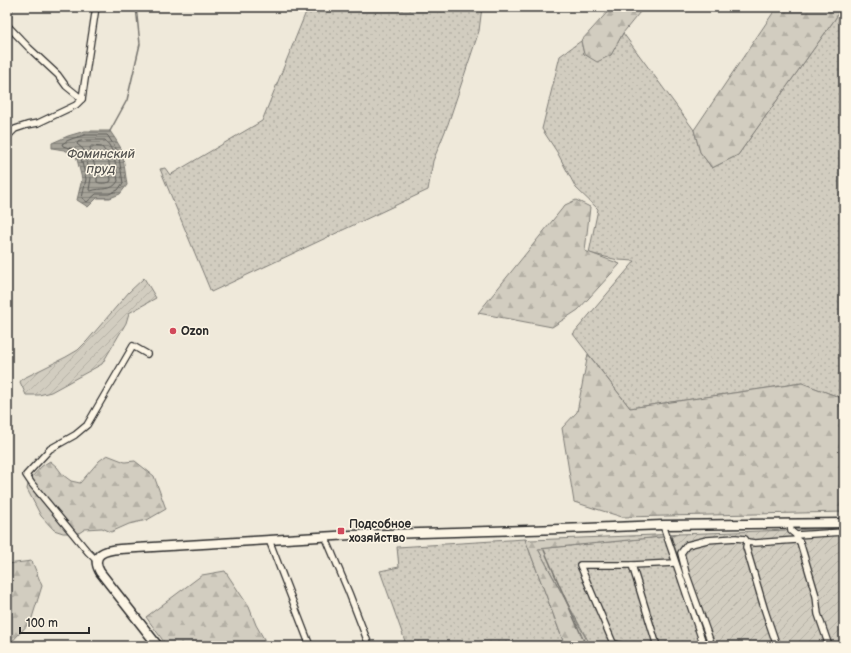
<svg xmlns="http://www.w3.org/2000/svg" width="851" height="653" font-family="'Balsamiq Sans',sans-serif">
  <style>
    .grass { fill: url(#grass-dots); stroke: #7e7c76 }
    .forest { fill: url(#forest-firs); stroke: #7e7c76 }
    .garden { fill: url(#garden-furrows); stroke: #7e7c76 }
    .water { fill: url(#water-rules); stroke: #75736d }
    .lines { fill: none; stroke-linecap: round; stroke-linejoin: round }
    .shore { stroke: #5c5b57; stroke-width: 1 }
    .stream { stroke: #75736d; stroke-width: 1.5 }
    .street-casing { stroke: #2b2b2b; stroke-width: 8 }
    .secondary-casing { stroke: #2b2b2b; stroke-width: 11 }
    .street { stroke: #fcf5e5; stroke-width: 5.5 }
    .secondary { stroke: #fcf5e5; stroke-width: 8 }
    .poi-dot { fill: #d1495b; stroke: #fcf5e5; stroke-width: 1.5 }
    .labels { text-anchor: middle; stroke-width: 3; stroke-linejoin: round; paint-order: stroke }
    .poi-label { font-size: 12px; font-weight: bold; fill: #2b2b2b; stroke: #fcf5e5; text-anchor: start }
    .water-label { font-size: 13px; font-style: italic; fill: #565552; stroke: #fcf5e5 }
  </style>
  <defs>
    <pattern id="grass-dots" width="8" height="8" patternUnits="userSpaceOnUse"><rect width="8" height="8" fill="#d2cdc0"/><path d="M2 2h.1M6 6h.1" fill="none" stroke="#b4b0a5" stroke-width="1.8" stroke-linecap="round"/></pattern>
    <pattern id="forest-firs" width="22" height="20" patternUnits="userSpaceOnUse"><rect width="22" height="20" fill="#d2cdc0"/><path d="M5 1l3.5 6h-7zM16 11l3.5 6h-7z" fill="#b4b0a5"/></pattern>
    <pattern id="garden-furrows" width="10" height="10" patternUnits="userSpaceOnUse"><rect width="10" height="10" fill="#d2cdc0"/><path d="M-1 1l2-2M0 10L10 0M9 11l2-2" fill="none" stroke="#b4b0a5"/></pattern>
    <pattern id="water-rules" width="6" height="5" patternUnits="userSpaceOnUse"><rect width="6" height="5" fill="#a6a399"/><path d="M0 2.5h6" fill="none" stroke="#87857d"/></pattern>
  </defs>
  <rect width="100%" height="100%" fill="#efe9da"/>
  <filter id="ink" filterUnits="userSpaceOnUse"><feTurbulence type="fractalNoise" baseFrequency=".025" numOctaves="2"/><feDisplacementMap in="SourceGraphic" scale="8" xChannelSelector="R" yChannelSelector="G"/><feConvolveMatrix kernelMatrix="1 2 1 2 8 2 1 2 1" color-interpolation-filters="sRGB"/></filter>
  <g filter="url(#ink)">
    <g class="grass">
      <path d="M308 7H482L479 31 448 124 433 161 428 190 211 292 160 169 165 168 170 175 262 121Z"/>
      <path d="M842 7H844V399L802 383 630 408 573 334 635 261 618 260 589 253 598 209 576 188 557 152 542 129 560 56 581 41 584 54 611 55 623 33 694 130 700 152 712 168 738 155 835 19Z"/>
      <path d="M671 536 708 646H591L538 549Z"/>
      <path d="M525 539 565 646H394L405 641 380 571 399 567 397 547Z"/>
    </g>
    <g class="forest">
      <path d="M612 7H644L623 33 611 55 597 62 584 54 581 41Z"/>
      <path d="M777 7H842L835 19 738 155 712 168 700 152 694 130Z"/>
      <path d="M576 200 590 207 585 251 620 264 578 310 552 327 478 313 565 205Z"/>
      <path d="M588 354 630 408 802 383 844 399V512L622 517 574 502 562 428 577 412Z"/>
      <path d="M107 455 125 462 135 461 154 476 166 509 147 520 129 524 111 532 102 528 85 529 79 533H63L54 530 41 516 27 489 29 480 42 466 50 461 57 467 63 475 71 481 80 483 99 461Z"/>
      <path d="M679 534 671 536 538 549 590 646H565L525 539 531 540Z"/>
      <path d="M32 561 42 586 31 621 8 646H7V564Z"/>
      <path d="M225 571 249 607 256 625 268 646H167L146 617 202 575Z"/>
    </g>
    <g class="garden">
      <path d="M144 278 156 298 129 313 126 323 102 364 51 392 39 395H26L20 382 22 379 66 357 78 350 87 341 129 292Z"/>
      <path d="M844 528V646H708L671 536 679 534Z"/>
    </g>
    <path class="water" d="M85 131H110L116 140 122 150 127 185 120 194 110 198H97L88 207 77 200 82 179 76 155 64 150 52 148V143L68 136Z"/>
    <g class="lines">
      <g class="shore">
        <path d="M85 135H107L108 136 118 152 123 183 118 190 109 194H96L87 202 82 198 86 179 80 154 78 151 63 146 62 144C68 139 78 137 85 135Z"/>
        <path d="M86 140H105C116 151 115 167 118 181 112 192 101 187 91 191L89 190 91 178 85 153 83 149 77 144 78 142Z"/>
        <path d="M92 146 102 147 108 155 111 180 110 182C107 183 100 184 97 182V175L90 148Z"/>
      </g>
      <g class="stream">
        <path d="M110 131 127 100 140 44 136 7"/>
        <path d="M544 550 586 646"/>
      </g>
      <defs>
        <g id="street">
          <path d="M7 20 9 7"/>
          <path d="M7 25 29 48 58 75 66 86 82 99"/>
          <path d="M7 137 15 129 27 125 38 123 76 105 82 99 96 7"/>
          <path d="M790 524 791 531 796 535 797 540 800 542 816 596 818 614 829 646"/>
          <path d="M663 525 704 646"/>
          <path d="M796 535 844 532"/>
          <path d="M325 536 349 593 369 645"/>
          <path d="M269 540 310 646"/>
          <path d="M747 542 746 547 765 611 777 646"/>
          <path d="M96 560 88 552 32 484 26 475 50 449 75 435 87 425 133 346 147 354"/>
          <path d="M632 565 657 646"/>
          <path d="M622 646 613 643 580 565H632L675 563"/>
          <path d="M712 646 686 573 681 553 687 545 707 540 736 538 745 539 747 542 755 543 797 540"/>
        </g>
        <path id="secondary" d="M158 646 100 572C90 554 105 550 120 549L351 535 561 529 663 525 844 523"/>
      </defs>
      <use href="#street" class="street-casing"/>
      <use href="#secondary" class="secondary-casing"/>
      <use href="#street" class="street"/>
      <use href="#secondary" class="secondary"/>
    </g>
  </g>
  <g class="poi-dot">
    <circle cx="173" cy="331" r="4"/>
    <rect x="337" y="527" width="8" height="8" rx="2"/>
  </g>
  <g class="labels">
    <g class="poi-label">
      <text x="181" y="335">Ozon</text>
      <text x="349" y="528">Подсобное<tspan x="349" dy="14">хозяйство</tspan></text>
    </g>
    <g class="water-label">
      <text x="101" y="158">Фоминский<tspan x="101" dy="15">пруд</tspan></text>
    </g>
  </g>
  <rect width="851" height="653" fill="none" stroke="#fcf5e5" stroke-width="24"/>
  <rect x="12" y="12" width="827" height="629" fill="none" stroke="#2b2b2b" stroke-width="1.5" filter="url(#ink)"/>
  <path d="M20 627v6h69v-6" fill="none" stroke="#2b2b2b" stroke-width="2"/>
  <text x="26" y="627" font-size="12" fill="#2b2b2b" stroke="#fcf5e5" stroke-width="3" paint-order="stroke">100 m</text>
</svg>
